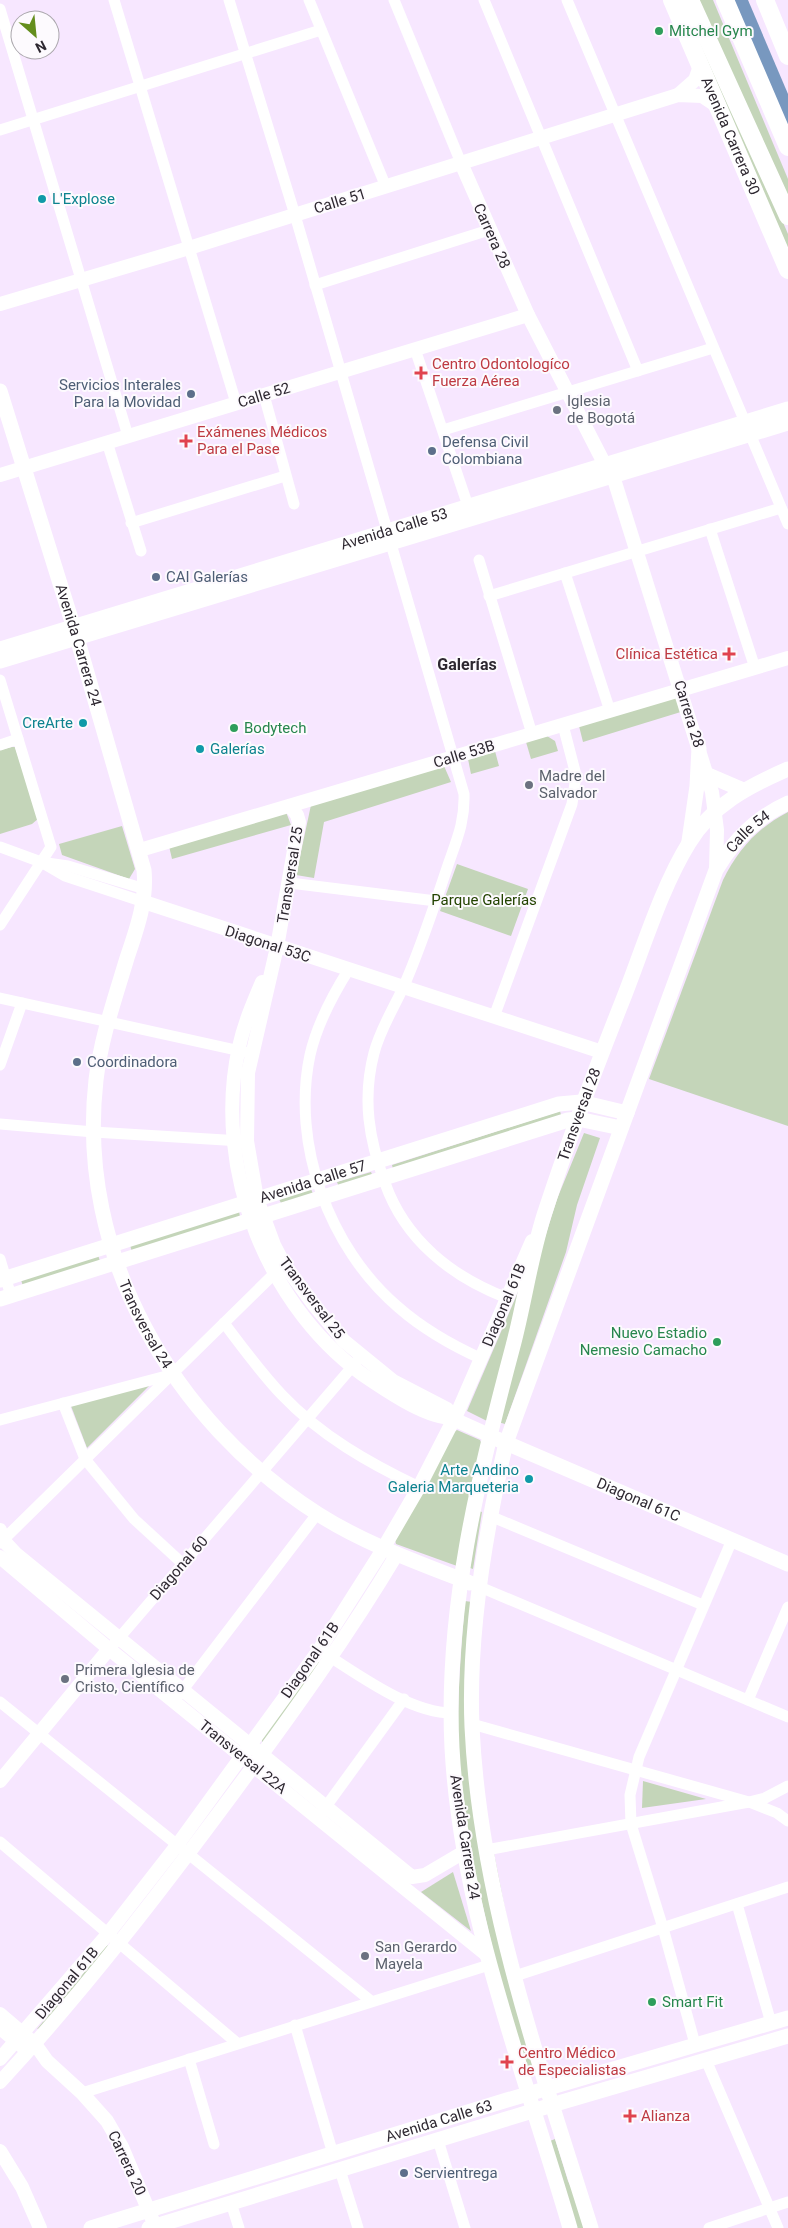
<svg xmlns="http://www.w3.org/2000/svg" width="788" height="2228" font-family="Roboto,sans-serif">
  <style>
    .green { fill: #c4d5b9 }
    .water { fill: #7898bf }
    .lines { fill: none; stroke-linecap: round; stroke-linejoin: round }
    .minor { stroke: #fff; stroke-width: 11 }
    .tertiary { stroke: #fff; stroke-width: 14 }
    .secondary { stroke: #fff; stroke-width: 15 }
    .trunk { stroke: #fff; stroke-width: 18 }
    .leisure-dot { fill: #2e9e5b; stroke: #fdfafe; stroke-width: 2 }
    .culture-dot { fill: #0f9aa8; stroke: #fdfafe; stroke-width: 2 }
    .health-dot { fill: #e0444e; stroke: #fdfafe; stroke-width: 2 }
    .service-dot { fill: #5c6f8a; stroke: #fdfafe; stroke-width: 2 }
    .worship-dot { fill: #6b7280; stroke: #fdfafe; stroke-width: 2 }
    .labels { text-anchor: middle; stroke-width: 4; stroke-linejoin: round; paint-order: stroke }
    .leisure-label { font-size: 15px; fill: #27864d; stroke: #fdfafe; text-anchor: start }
    .street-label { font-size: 15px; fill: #2e2831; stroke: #fdfafe }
    .culture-label { font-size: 15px; fill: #0d838f; stroke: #fdfafe; text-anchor: start }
    .health-label { font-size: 15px; fill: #be3a42; stroke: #fdfafe; text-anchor: start }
    .service-label { font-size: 15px; fill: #4e5e75; stroke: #fdfafe; text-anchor: start }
    .worship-label { font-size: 15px; fill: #5b616d; stroke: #fdfafe; text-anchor: start }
    .park-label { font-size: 15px; fill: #234300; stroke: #fdfafe }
    .neighbourhood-label { font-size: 16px; font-weight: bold; fill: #2e2831; stroke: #fdfafe }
  </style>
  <rect width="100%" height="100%" fill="#f7e7ff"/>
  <g class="green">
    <path d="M699 0H713L788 179V196Z"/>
    <path d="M685 10 728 94 788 234V254Z"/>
    <path d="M676 696 684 711 583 742 579 726Z"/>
    <path d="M547 736 555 741 558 751 531 759 526 742Z"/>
    <path d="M12 747H15L39 818 32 824 0 834V750Z"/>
    <path d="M495 751 499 766 471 774 468 759Z"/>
    <path d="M444 766 451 782 324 822 314 878 296 875 311 805Z"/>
    <path d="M286 812 291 825 172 859 169 846Z"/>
    <path d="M788 812V1126L649 1079 723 880C738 850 757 828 788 812Z"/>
    <path d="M122 826 135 869 129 879 62 855 59 844Z"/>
    <path d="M457 864 528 889 511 936 440 911Z"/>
    <path d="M560 1111 561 1115 393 1169 392 1165Z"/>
    <path d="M584 1133 600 1138 577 1205 566 1252 505 1424 498 1422 541 1250 557 1199Z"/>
    <path d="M371 1172 373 1177 339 1187 337 1182Z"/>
    <path d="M311 1189 313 1194 281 1203 279 1199Z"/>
    <path d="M239 1211 240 1217 132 1252 130 1245Z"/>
    <path d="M98 1255 100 1261 23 1286 21 1280Z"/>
    <path d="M521 1285H523L487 1421 467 1411Z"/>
    <path d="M152 1383 87 1448 71 1406Z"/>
    <path d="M457 1430 480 1440 482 1445 457 1566 396 1544 395 1540 454 1432Z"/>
    <path d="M479 1511 482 1512 473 1569 470 1568Z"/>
    <path d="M465 1601 472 1602 467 1716 536 2067 526 2070C508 2013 494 1956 481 1898 473 1861 464 1824 460 1786 455 1725 460 1663 465 1601Z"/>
    <path d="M318 1662H321L266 1741 262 1742V1737Z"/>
    <path d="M643 1781 706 1799 642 1808Z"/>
    <path d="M453 1872 471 1931 421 1892Z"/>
    <path d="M109 1945 41 2028 37 2029 106 1946Z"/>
    <path d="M555 2139 568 2181 579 2203 586 2228H576L550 2141Z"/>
  </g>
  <path class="water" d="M734 0H748L788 94V130Z"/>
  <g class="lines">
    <g class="minor">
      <path d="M114 0 236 403"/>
      <path d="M229 0 295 215 464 794C465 825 455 843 446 871 433 910 420 950 403 988 393 1009 380 1030 374 1053 362 1099 369 1140 385 1183 405 1240 452 1277 507 1298"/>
      <path d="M309 0 386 187"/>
      <path d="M394 0 461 163"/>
      <path d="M484 0 638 371"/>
      <path d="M567 0 788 524"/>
      <path d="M0 9 128 436"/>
      <path d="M0 130 321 30"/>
      <path d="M315 285 489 230"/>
      <path d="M415 349 468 506"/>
      <path d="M264 395 294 504"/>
      <path d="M443 430 713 348"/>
      <path d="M107 442 141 551"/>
      <path d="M131 523 285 476"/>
      <path d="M710 529 755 668"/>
      <path d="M479 560 532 734"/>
      <path d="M565 573 610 711"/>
      <path d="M489 596 781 508"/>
      <path d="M0 680 51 847 0 925"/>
      <path d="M0 745 18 739"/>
      <path d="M0 847 41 862 65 876 144 902"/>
      <path d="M47 863 68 866 145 889"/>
      <path d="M290 883 436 901"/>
      <path d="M349 969C332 996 317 1024 310 1055 291 1144 329 1248 398 1307 423 1329 451 1345 482 1359"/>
      <path d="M0 998 245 1052"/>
      <path d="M494 1017 572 804 576 775 563 725"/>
      <path d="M0 1065 22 1003"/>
      <path d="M0 1124 94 1132 241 1141"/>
      <path d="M0 1259 11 1296"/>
      <path d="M224 1323C243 1348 261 1373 282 1395 321 1436 369 1463 419 1487"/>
      <path d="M63 1403 85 1459 134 1519 183 1564"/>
      <path d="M0 1420 170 1375"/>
      <path d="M490 1516 703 1605"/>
      <path d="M0 1543 279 1269"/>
      <path d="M480 1587 788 1717"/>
      <path d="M114 1644 358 1360"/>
      <path d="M324 1653C359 1675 410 1713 452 1713"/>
      <path d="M179 1695 317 1514"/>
      <path d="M748 1700 788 1607"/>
      <path d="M0 1702 371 2001"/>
      <path d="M472 1724 749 1802 777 1813 788 1821"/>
      <path d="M322 1812 404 1699"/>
      <path d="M0 1842 237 2043"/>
      <path d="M486 1850 749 1802 765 1798 788 1786"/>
      <path d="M737 1904 771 2023"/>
      <path d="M515 1976 788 1887"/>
      <path d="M295 2025 333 2154"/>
      <path d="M695 2044 663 1928 631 1824 630 1795 639 1757 732 1540"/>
      <path d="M189 2059 214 2144"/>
      <path d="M706 2060 778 2228"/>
      <path d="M82 2093 489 1965"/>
      <path d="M438 2140 465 2228"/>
      <path d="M340 2170 358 2228"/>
      <path d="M231 2203 239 2228"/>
      <path d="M709 2228 788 2202"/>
    </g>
    <g class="tertiary">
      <path d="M678 95 695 80 700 66"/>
      <path d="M461 163 528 315 605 465"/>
      <path d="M0 304 189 248 678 95 702 96 717 106"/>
      <path d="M0 475 528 315"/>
      <path d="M613 476 712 792 717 830 716 870"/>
      <path d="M290 806 297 815 299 822 277 947 248 1073 247 1141 257 1199 274 1245 284 1264 314 1305 344 1341 393 1381 447 1409 460 1422 489 1435"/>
      <path d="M140 850 788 658"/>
      <path d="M144 902 602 1052"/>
      <path d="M262 982C253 1003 244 1024 239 1047 212 1169 268 1312 372 1381 393 1395 429 1419 454 1418"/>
      <path d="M0 1530 3 1540 16 1554 412 1877 425 1875 464 1852"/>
      <path d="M0 1557 109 1649 487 1955"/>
      <path d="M0 1781 109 1649"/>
      <path d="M0 2014 35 2044 47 2061 82 2093 107 2121 122 2147 153 2221"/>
      <path d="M0 2028 23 2047"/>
      <path d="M0 2059 107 1935 178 1844 319 1650 380 1554 419 1487 459 1409 532 1241"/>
      <path d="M0 2082C85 1990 161 1891 235 1791 292 1714 348 1636 397 1554"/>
      <path d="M0 2151 22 2187 40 2228"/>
    </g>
    <g class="secondary">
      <path id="s1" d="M0 391 77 638 144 870C147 901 137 928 127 958 115 998 101 1038 96 1080 76 1255 173 1421 318 1514 365 1544 419 1563 470 1583"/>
      <path id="s2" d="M0 649 788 409"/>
      <path d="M0 661 788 423"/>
      <path d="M708 775 743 790"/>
      <path d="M689 841 697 786 699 748"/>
      <path id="s3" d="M0 1280 559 1104 581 1102 627 1113"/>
      <path d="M0 1299 568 1120 578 1119 621 1128"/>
      <path id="s4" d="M497 1439 788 1564"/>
      <path id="s5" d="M91 2228 507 2100 788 2018"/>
      <path d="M149 2228 562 2102 788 2036"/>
      <path id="s6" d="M570 2228C524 2070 461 1914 452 1748 445 1611 478 1477 513 1346 525 1301 531 1253 546 1209 569 1139 595 1070 622 1002 642 952 661 888 689 843 712 805 749 786 788 769"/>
      <path id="s7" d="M591 2228C540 2064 480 1899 472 1727 468 1633 485 1533 506 1443L716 870C733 841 757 817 788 803"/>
    </g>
    <g class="trunk">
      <path id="s8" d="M672 0 788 270"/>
      <path d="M690 0 788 216"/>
      <path d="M725 0 788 147"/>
      <path d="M765 0 788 56"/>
    </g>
  </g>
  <g class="leisure-dot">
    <circle cx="659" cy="31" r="5"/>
    <circle cx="234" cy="728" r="5"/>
    <circle cx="717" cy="1342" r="5"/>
    <circle cx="652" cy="2002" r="5"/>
  </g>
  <g class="culture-dot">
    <circle cx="42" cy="199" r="5"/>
    <circle cx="83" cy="723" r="5"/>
    <circle cx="200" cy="749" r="5"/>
    <circle cx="529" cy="1479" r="5"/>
  </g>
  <g class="health-dot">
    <path d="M418.5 365.5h5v5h5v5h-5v5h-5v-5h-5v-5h5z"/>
    <path d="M183.5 433.5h5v5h5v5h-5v5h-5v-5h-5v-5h5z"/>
    <path d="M726.5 646.5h5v5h5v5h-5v5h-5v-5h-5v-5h5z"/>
    <path d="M504.5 2054.5h5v5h5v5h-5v5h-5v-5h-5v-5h5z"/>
    <path d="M627.5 2108.5h5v5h5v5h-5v5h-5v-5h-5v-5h5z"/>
  </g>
  <g class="service-dot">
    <circle cx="191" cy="394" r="5"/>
    <circle cx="432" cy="451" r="5"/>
    <circle cx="156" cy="577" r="5"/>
    <circle cx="77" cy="1062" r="5"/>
    <circle cx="404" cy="2173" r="5"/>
  </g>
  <g class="worship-dot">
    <circle cx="557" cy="410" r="5"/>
    <circle cx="529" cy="785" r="5"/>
    <circle cx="65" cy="1679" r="5"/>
    <circle cx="365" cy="1956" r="5"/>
  </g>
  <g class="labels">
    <g class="leisure-label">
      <text x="669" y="36">Mitchel Gym</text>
      <text x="244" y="733">Bodytech</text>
      <text x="707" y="1338" text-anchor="end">Nuevo Estadio<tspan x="707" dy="17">Nemesio Camacho</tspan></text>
      <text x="662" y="2007">Smart Fit</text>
    </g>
    <g class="street-label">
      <text dy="5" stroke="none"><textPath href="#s8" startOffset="148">Avenida Carrera 30</textPath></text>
      <text transform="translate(340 201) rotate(-17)" y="5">Calle 51</text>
      <text transform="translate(492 236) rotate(66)" y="5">Carrera 28</text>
      <text transform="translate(264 395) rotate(-17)" y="5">Calle 52</text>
      <text dy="5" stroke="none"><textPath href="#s2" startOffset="412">Avenida Calle 53</textPath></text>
      <text dy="5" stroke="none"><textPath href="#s1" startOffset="266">Avenida Carrera 24</textPath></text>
      <text transform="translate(689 714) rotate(73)" y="5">Carrera 28</text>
      <text transform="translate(464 754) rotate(-17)" y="5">Calle 53B</text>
      <text dy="5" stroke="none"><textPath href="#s7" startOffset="1464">Calle 54</textPath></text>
      <text transform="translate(290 875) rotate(-81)" y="5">Transversal 25</text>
      <text transform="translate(268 944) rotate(18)" y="5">Diagonal 53C</text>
      <text dy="5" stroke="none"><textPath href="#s6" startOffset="1145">Transversal 28</textPath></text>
      <text dy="5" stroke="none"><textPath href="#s3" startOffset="328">Avenida Calle 57</textPath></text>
      <text transform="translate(312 1298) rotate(53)" y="5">Transversal 25</text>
      <text transform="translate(504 1305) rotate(-67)" y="5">Diagonal 61B</text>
      <text dy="5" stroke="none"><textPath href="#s1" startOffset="970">Transversal 24</textPath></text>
      <text dy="5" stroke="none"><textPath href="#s4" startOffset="154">Diagonal 61C</textPath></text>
      <text transform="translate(179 1568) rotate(-49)" y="5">Diagonal 60</text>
      <text transform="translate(310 1660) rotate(-55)" y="5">Diagonal 61B</text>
      <text transform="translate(243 1757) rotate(39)" y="5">Transversal 22A</text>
      <text transform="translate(465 1837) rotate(81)" y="5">Avenida Carrera 24</text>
      <text transform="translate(67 1983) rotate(-50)" y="5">Diagonal 61B</text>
      <text dy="5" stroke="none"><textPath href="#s5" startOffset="364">Avenida Calle 63</textPath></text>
      <text transform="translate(127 2163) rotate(65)" y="5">Carrera 20</text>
    </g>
    <g class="culture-label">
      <text x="52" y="204">L'Explose</text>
      <text x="73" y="728" text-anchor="end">CreArte</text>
      <text x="210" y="754">Galerías</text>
      <text x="519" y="1475" text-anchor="end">Arte Andino<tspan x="519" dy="17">Galeria Marqueteria</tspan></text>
    </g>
    <g class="health-label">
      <text x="432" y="369">Centro Odontologíco<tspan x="432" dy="17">Fuerza Aérea</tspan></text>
      <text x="197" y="437">Exámenes Médicos<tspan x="197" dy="17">Para el Pase</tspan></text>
      <text x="718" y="659" text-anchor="end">Clínica Estética</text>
      <text x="518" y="2058">Centro Médico<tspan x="518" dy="17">de Especialistas</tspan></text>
      <text x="641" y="2121">Alianza</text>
    </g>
    <g class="service-label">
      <text x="181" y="390" text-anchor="end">Servicios Interales<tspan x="181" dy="17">Para la Movidad</tspan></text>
      <text x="442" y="447">Defensa Civil<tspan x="442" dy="17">Colombiana</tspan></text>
      <text x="166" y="582">CAI Galerías</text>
      <text x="87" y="1067">Coordinadora</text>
      <text x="414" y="2178">Servientrega</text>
    </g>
    <g class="worship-label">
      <text x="567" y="406">Iglesia<tspan x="567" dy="17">de Bogotá</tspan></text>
      <text x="539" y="781">Madre del<tspan x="539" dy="17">Salvador</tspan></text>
      <text x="75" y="1675">Primera Iglesia de<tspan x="75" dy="17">Cristo, Científico</tspan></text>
      <text x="375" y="1952">San Gerardo<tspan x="375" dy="17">Mayela</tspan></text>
    </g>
    <g class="park-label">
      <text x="484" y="905">Parque Galerías</text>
    </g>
    <g class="neighbourhood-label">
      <text x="467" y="670">Galerías</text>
    </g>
  </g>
  <g transform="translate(35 35) rotate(153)"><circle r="24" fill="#fdfafe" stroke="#aaa6ac"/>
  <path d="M0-4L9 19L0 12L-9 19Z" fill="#648e1d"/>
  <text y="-8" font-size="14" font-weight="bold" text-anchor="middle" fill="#2e2831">N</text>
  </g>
</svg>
